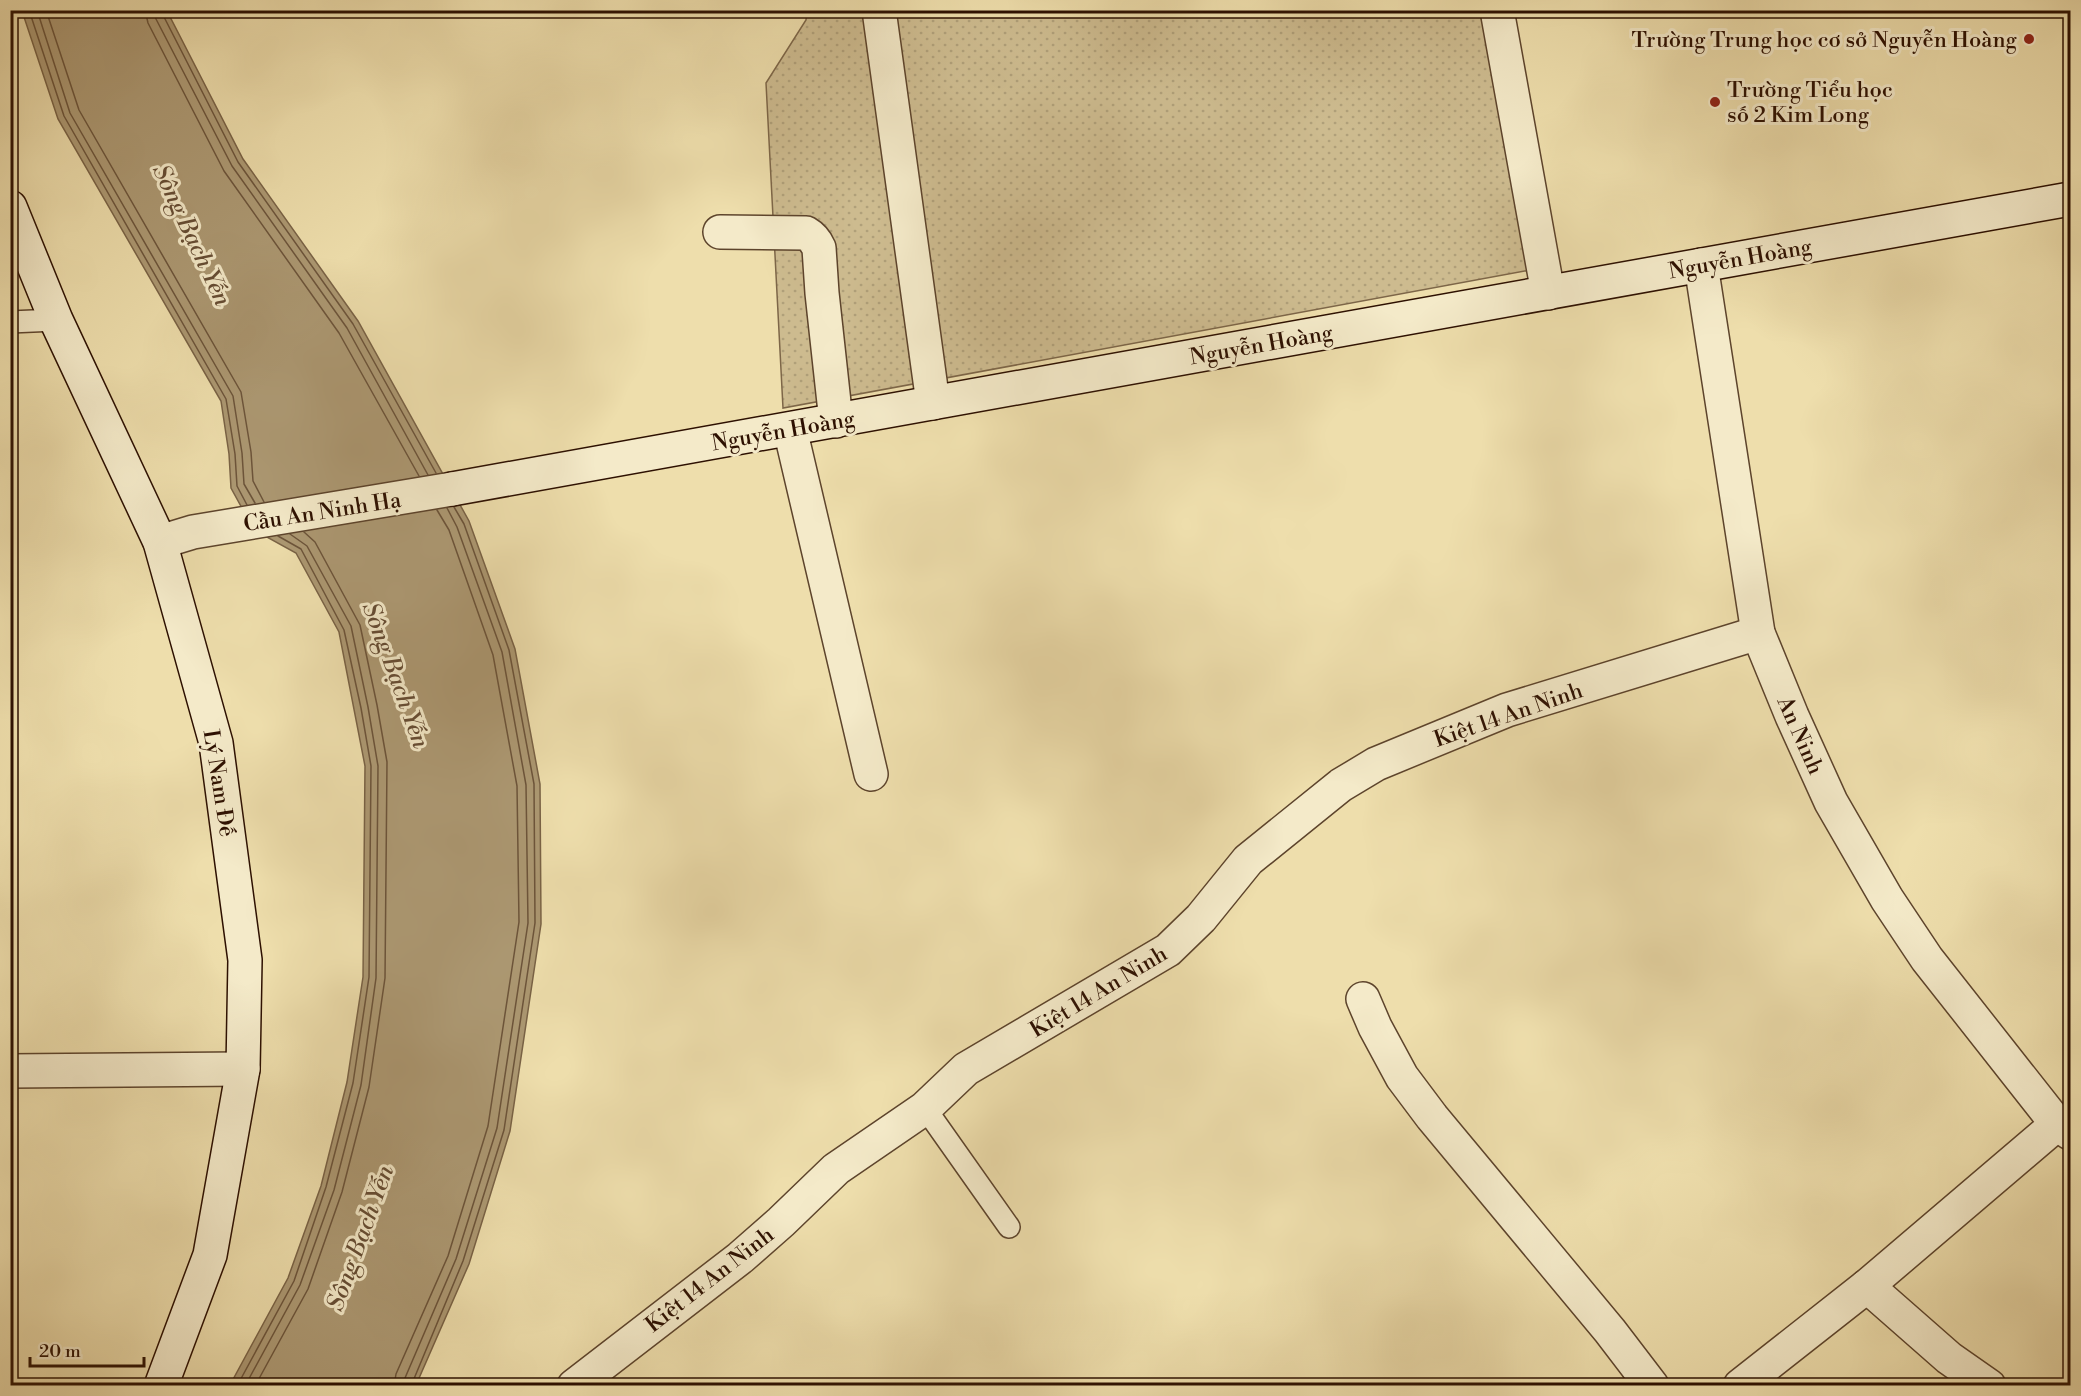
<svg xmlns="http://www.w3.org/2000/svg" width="2081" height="1396" font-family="'Libre Bodoni',serif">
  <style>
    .grass { fill: url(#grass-dots); stroke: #7d6648; stroke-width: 1.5 }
    .water { fill: #ac9872; stroke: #796245; stroke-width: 1.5 }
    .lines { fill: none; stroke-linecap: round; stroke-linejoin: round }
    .shore { stroke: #6c543a; stroke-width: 1.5 }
    .lane-casing { stroke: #5d442c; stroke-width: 24 }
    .street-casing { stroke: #5d442c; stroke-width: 36 }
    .secondary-casing { stroke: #2d1001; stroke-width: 36 }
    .lane { stroke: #f4eac9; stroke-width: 21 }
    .street { stroke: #f4eac9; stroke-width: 33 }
    .secondary { stroke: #f4eac9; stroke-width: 33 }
    .poi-dot { fill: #8f2418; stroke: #f4eac9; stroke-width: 2 }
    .labels { text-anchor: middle; stroke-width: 6; stroke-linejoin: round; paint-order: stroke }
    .poi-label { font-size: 22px; fill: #2d1001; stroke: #f4eac9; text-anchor: end }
    .street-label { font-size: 22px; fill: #2d1001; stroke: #f4eac9 }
    .water-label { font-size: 24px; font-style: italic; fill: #664d34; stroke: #f4eac9 }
  </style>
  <defs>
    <pattern id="grass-dots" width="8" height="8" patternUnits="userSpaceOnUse" patternTransform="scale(1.5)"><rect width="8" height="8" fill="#cdbb8f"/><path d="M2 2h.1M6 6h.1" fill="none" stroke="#b0a07a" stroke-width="1.8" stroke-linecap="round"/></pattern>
  </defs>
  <rect width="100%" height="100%" fill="#eedeac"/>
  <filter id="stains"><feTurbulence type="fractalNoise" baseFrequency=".00333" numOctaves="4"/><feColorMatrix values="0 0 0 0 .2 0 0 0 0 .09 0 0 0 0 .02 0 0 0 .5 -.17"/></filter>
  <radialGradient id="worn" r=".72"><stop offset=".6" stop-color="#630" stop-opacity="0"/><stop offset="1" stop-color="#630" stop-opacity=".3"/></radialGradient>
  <path class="grass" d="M807 11H1488L1536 269 783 408 766 83 806 20Z"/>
  <path class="water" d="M22 11H167L243 159 358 321 469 521 515 649 540 784 541 924 510 1131 469 1264 416 1385H230L288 1278 321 1186 347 1082 363 977 365 766 339 632 296 553 254 530 231 488 229 454 221 401 58 119Z"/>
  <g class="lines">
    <g class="shore">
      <path d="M29 10 64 116 226 399 235 454 237 486 247 505"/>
      <path d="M37 10 70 113 233 396 242 453 244 484 255 503"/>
      <path d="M46 10 79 110 241 392 251 452 253 481 264 502"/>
      <path d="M145 10 148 23 224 171 339 333 419 476"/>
      <path d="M154 10 156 19 232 166 347 328 428 475"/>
      <path d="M162 10 163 15 238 162 353 324 436 473"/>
      <path d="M237 1386 294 1281 326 1187 353 1083 369 977 371 766 361 708 344 630 301 549 278 536"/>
      <path d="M245 1386 300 1285 334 1190 361 1085 376 978 378 766 368 707 351 626 307 546 290 534"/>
      <path d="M255 1386 308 1289 342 1192 369 1087 385 978 387 762 377 705 360 625 315 542 304 532"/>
      <path d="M394 1386 396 1374 448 1256 488 1126 519 922 517 786 493 655 449 530 437 510"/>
      <path d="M403 1386 405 1378 456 1259 497 1128 528 923 526 785 502 652 457 527 447 508"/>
      <path d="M411 1386 463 1261 504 1130 535 923 534 784 509 650 464 524 454 507"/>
    </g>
    <defs>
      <g id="lane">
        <path d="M10 322 56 320"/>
        <path d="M925 1108 1009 1227"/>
      </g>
      <g id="street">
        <path d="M879 10 933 403"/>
        <path d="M1497 10 1548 293"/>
        <path d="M720 232 806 233C813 237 816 241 819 248L822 293 836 421"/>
        <path d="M1701 265 1758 633 1792 716 1831 802 1887 899 1927 959 2057 1124 2070 1133"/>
        <path d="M790 429 871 774"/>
        <path d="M160 542 193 532 452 489"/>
        <path d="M1363 999 1375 1027 1402 1077 1432 1117 1610 1331 1652 1386"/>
        <path d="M10 1071 243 1069"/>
        <path d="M1867 1286 1949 1358 1989 1386"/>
        <path d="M574 1386 740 1258 781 1222 836 1169 925 1108 966 1069 1168 950 1201 918 1248 860 1341 785 1376 764 1507 710 1758 633"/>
        <path d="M1740 1386 1867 1286 2057 1124"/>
      </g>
      <g id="secondary">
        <path d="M10 207 56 320 160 542 216 743 245 960 243 1069 210 1255 161 1386"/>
        <path d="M452 489 2070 199"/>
      </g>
    </defs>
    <use href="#lane" class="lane-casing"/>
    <use href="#street" class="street-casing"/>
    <use href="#secondary" class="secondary-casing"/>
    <use href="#lane" class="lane"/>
    <use href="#street" class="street"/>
    <use href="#secondary" class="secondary"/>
  </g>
  <g class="poi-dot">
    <circle cx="2029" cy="39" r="6"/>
    <circle cx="1715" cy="102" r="6"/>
  </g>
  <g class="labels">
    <g class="poi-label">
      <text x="2017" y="47">Trường Trung học cơ sở Nguyễn Hoàng</text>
      <text x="1727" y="97" text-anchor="start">Trường Tiểu học<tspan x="1727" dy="25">số 2 Kim Long</tspan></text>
    </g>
    <g class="street-label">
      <text transform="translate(1740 258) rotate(-10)" y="8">Nguyễn Hoàng</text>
      <text transform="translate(1261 344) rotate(-10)" y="8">Nguyễn Hoàng</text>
      <text transform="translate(783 430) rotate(-10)" y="8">Nguyễn Hoàng</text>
      <text transform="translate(322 511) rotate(-9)" y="8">Cầu An Ninh Hạ</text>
      <text transform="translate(1508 714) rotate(-19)" y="8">Kiệt 14 An Ninh</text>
      <text transform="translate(1801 735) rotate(66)" y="8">An Ninh</text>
      <text transform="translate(220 783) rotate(81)" y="8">Lý Nam Đế</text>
      <text transform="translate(1098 991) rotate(-31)" y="8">Kiệt 14 An Ninh</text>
      <text transform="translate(709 1279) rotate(-38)" y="8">Kiệt 14 An Ninh</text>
    </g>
    <g class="water-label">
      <text transform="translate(192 235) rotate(65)" y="8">Sông Bạch Yến</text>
      <text transform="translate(396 675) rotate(70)" y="8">Sông Bạch Yến</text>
      <text transform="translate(360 1238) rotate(-70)" y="8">Sông Bạch Yến</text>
    </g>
  </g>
  <rect width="2081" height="1396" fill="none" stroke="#eedeac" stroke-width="36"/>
  <rect x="12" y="12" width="2057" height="1372" fill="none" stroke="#2d1001" stroke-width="3"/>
  <rect x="18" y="18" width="2045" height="1360" fill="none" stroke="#2d1001" stroke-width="1.5"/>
  <path d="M30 1357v9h114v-9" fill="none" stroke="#2d1001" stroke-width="3"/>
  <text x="39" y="1357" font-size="18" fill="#2d1001" stroke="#f4eac9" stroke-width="4.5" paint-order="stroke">20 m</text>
  <rect width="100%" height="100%" filter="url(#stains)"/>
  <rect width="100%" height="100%" fill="url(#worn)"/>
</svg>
